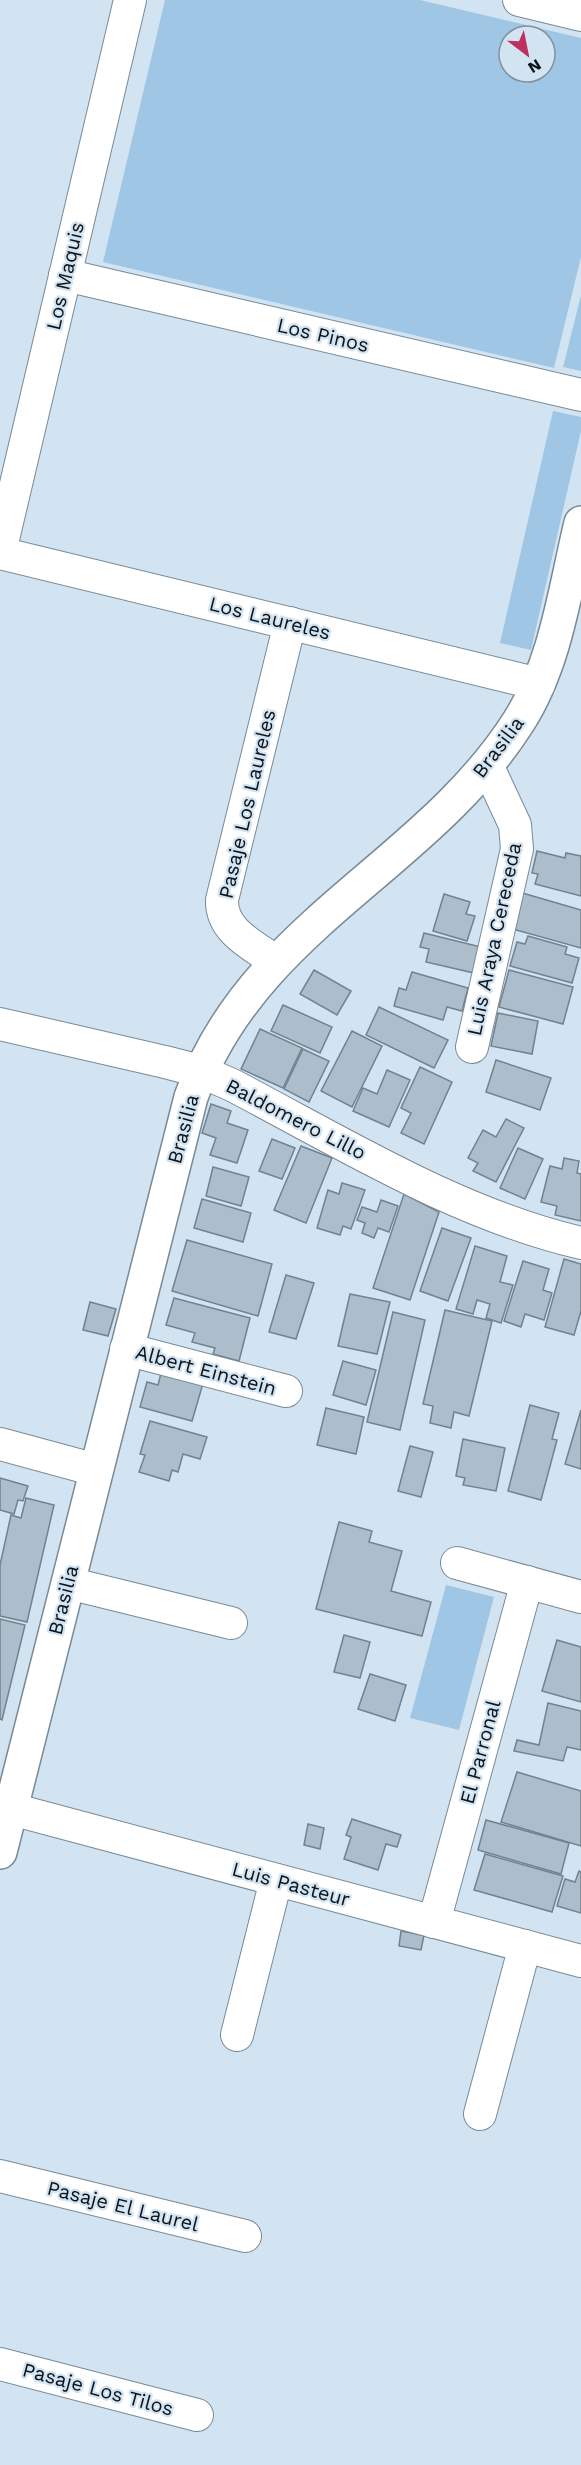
<svg xmlns="http://www.w3.org/2000/svg" width="581" height="2465" font-family="'Work Sans',sans-serif">
  <style>
    .green { fill: #9fc6e4; fill-rule: evenodd }
    .building { fill: #acbecb; stroke: #72828f; stroke-width: 1.5 }
    .lines { fill: none; stroke-linecap: round; stroke-linejoin: round }
    .street-casing { stroke: #798a97; stroke-width: 34 }
    .secondary-casing { stroke: #798a97; stroke-width: 36 }
    .street { stroke: #fff; stroke-width: 32 }
    .secondary { stroke: #fff; stroke-width: 33 }
    .labels { text-anchor: middle; stroke-width: 4.5; stroke-linejoin: round; paint-order: stroke }
    .street-label { font-size: 20px; fill: #0d1318; stroke: #d2e4f2 }
  </style>
  <rect width="100%" height="100%" fill="#d2e4f2"/>
  <g class="green">
    <path d="M165 0H420L581 38V257L554 368 103 262ZM509 36H545V72H509Z"/>
    <path d="M581 295V371L563 367Z"/>
    <path d="M553 411 581 417V431L531 650 500 643Z"/>
    <path d="M446 1585 494 1597 459 1730 410 1718Z"/>
  </g>
  <g class="building">
    <path d="M537 851 565 858 566 853 581 856V896L535 884 538 874 532 873Z"/>
    <path d="M519 892 581 910V948L509 928Z"/>
    <path d="M444 894 470 902 466 914 475 916 467 941 433 931Z"/>
    <path d="M424 933 481 947 474 973 426 962 429 949 420 947Z"/>
    <path d="M528 936 567 947 565 954 579 958 572 983 510 966 517 942 525 944Z"/>
    <path d="M314 970 351 991 337 1015 300 994Z"/>
    <path d="M509 970 573 987 563 1024 499 1007Z"/>
    <path d="M412 972 468 988 462 1011 447 1007 443 1020 394 1006 399 988 406 990Z"/>
    <path d="M283 1005 332 1027 320 1053 271 1031Z"/>
    <path d="M379 1007 448 1040 434 1068 366 1035Z"/>
    <path d="M498 1013 538 1021 532 1054 491 1046Z"/>
    <path d="M260 1029 302 1048 283 1088 241 1069Z"/>
    <path d="M352 1031 382 1046 352 1107 321 1091Z"/>
    <path d="M303 1049 329 1061 309 1102 284 1089Z"/>
    <path d="M496 1060 551 1078 540 1110 486 1092Z"/>
    <path d="M420 1067 452 1082 424 1144 401 1133 411 1113 401 1108Z"/>
    <path d="M387 1070 410 1080 389 1127 353 1111 363 1088 377 1094Z"/>
    <path d="M211 1104 231 1111 227 1123 248 1130 237 1163 210 1155 216 1138 202 1133Z"/>
    <path d="M506 1119 524 1128 496 1182 473 1171 478 1163 468 1158 483 1130 496 1137Z"/>
    <path d="M272 1139 295 1148 282 1179 259 1171Z"/>
    <path d="M301 1146 332 1158 306 1223 274 1210Z"/>
    <path d="M518 1148 543 1159 525 1199 500 1188Z"/>
    <path d="M564 1158 579 1161 577 1173 581 1174V1221L555 1215 557 1206 541 1202 550 1166 562 1169Z"/>
    <path d="M213 1167 249 1177 241 1206 206 1196Z"/>
    <path d="M342 1183 365 1190 351 1229 343 1226 340 1235 317 1228 328 1190 339 1194Z"/>
    <path d="M404 1194 439 1212 410 1300 373 1288Z"/>
    <path d="M202 1199 251 1213 243 1242 194 1228Z"/>
    <path d="M381 1200 398 1206 389 1232 378 1228 374 1238 362 1233 365 1223 357 1220 362 1207 377 1212Z"/>
    <path d="M442 1228 471 1238 448 1301 420 1291Z"/>
    <path d="M187 1240 272 1264 258 1316 172 1291Z"/>
    <path d="M475 1246 507 1256 500 1282 513 1285 501 1323 486 1318 490 1304 477 1300 473 1314 456 1309Z"/>
    <path d="M564 1259 581 1264V1311L574 1335 545 1327Z"/>
    <path d="M523 1261 549 1269 543 1290 552 1293 544 1320 525 1314 521 1327 504 1321Z"/>
    <path d="M286 1275 314 1283 296 1339 269 1332Z"/>
    <path d="M350 1294 390 1302 377 1354 338 1346Z"/>
    <path d="M174 1298 250 1318 239 1361 213 1354 215 1348 192 1342 195 1333 166 1325Z"/>
    <path d="M90 1302 116 1309 108 1336 83 1330Z"/>
    <path d="M445 1310 492 1321 469 1416 454 1412 451 1428 430 1423 433 1406 423 1404Z"/>
    <path d="M393 1312 425 1320 400 1430 367 1422Z"/>
    <path d="M343 1361 376 1370 366 1405 333 1395Z"/>
    <path d="M162 1369 204 1380 192 1421 140 1407 147 1382 158 1385Z"/>
    <path d="M530 1405 559 1413 552 1439 557 1440 541 1500 508 1491Z"/>
    <path d="M326 1408 364 1417 356 1454 317 1445Z"/>
    <path d="M581 1410V1469L565 1464Z"/>
    <path d="M150 1421 207 1437 200 1459 183 1454 178 1472 172 1470 169 1481 139 1472 145 1455 140 1454Z"/>
    <path d="M463 1439 505 1448 496 1491 463 1485 465 1478 456 1476Z"/>
    <path d="M410 1446 433 1452 421 1497 398 1491Z"/>
    <path d="M0 1478 28 1486 23 1501 18 1500 14 1514 0 1510Z"/>
    <path d="M26 1498 54 1505 27 1622 0 1616V1565L11 1515 21 1518Z"/>
    <path d="M339 1522 372 1531 369 1542 402 1551 391 1591 431 1602 422 1636 316 1609Z"/>
    <path d="M0 1619 25 1625 2 1720 0 1719Z"/>
    <path d="M344 1635 370 1642 360 1678 334 1672Z"/>
    <path d="M557 1640 581 1647V1702L542 1691Z"/>
    <path d="M370 1674 406 1685 395 1721 358 1709Z"/>
    <path d="M548 1703 581 1711V1750L567 1747 563 1761 514 1751 517 1740 539 1745Z"/>
    <path d="M517 1772 581 1791V1846L501 1822Z"/>
    <path d="M352 1819 401 1835 397 1847 386 1844 378 1870 344 1859 351 1837 346 1835Z"/>
    <path d="M486 1820 569 1843 561 1874 478 1850Z"/>
    <path d="M308 1824 324 1828 320 1849 304 1845Z"/>
    <path d="M485 1854 563 1876 552 1912 474 1890Z"/>
    <path d="M579 1871 581 1872V1913L557 1906 565 1879 575 1882Z"/>
    <path d="M401 1931 424 1935 421 1950 399 1946Z"/>
  </g>
  <g class="lines">
    <defs>
      <g id="street">
        <path d="M519 0 581 15"/>
        <path d="M65 275 581 395"/>
        <path d="M0 552 130 0"/>
        <path d="M0 553 539 684"/>
        <path d="M275 961C253 945 221 931 222 900L290 623"/>
        <path d="M0 1024 165 1062 200 1071 232 1085C345 1144 457 1214 581 1243"/>
        <path d="M472 1047 517 849 515 825 487 765"/>
        <path d="M126 1349 286 1391"/>
        <path d="M0 1444 96 1470"/>
        <path d="M457 1563 581 1597"/>
        <path d="M68 1583 231 1623"/>
        <path d="M0 1806 581 1961"/>
        <path d="M434 1922 527 1582"/>
        <path d="M237 2035 276 1880"/>
        <path d="M480 2114 525 1946"/>
        <path d="M0 2176 245 2236"/>
        <path d="M0 2364 197 2415"/>
      </g>
      <path id="secondary" d="M0 1852 191 1097C253 925 426 868 519 721 556 663 565 589 581 523"/>
    </defs>
    <use href="#street" class="street-casing"/>
    <use href="#secondary" class="secondary-casing"/>
    <use href="#street" class="street"/>
    <use href="#secondary" class="secondary"/>
  </g>
  <g class="labels">
    <g class="street-label">
      <text transform="translate(65 276) rotate(-77)" y="7">Los Maquis</text>
      <text transform="translate(323 335) rotate(13)" y="7">Los Pinos</text>
      <text transform="translate(270 618) rotate(14)" y="7">Los Laureles</text>
      <text transform="translate(498 747) rotate(-53)" y="7">Brasilia</text>
      <text transform="translate(247 804) rotate(-77)" y="7">Pasaje Los Laureles</text>
      <text transform="translate(494 939) rotate(-78)" y="7">Luis Araya Cereceda</text>
      <text transform="translate(296 1119) rotate(27)" y="7">Baldomero Lillo</text>
      <text transform="translate(183 1129) rotate(-75)" y="7">Brasilia</text>
      <text transform="translate(206 1370) rotate(15)" y="7">Albert Einstein</text>
      <text transform="translate(63 1600) rotate(-76)" y="7">Brasilia</text>
      <text transform="translate(480 1752) rotate(-75)" y="7">El Parronal</text>
      <text transform="translate(291 1884) rotate(15)" y="7">Luis Pasteur</text>
      <text transform="translate(123 2206) rotate(14)" y="7">Pasaje El Laurel</text>
      <text transform="translate(98 2389) rotate(15)" y="7">Pasaje Los Tilos</text>
    </g>
  </g>
  <g transform="translate(527 54) rotate(148)"><circle r="28" fill="#d2e4f2" stroke="#83909b" stroke-width="1.5"/>
  <path d="M0-4.5L10 22L0 15L-10 22Z" fill="#be305e"/>
  <text y="-9" font-size="16" font-weight="bold" text-anchor="middle" fill="#0d1318">N</text>
  </g>
</svg>
